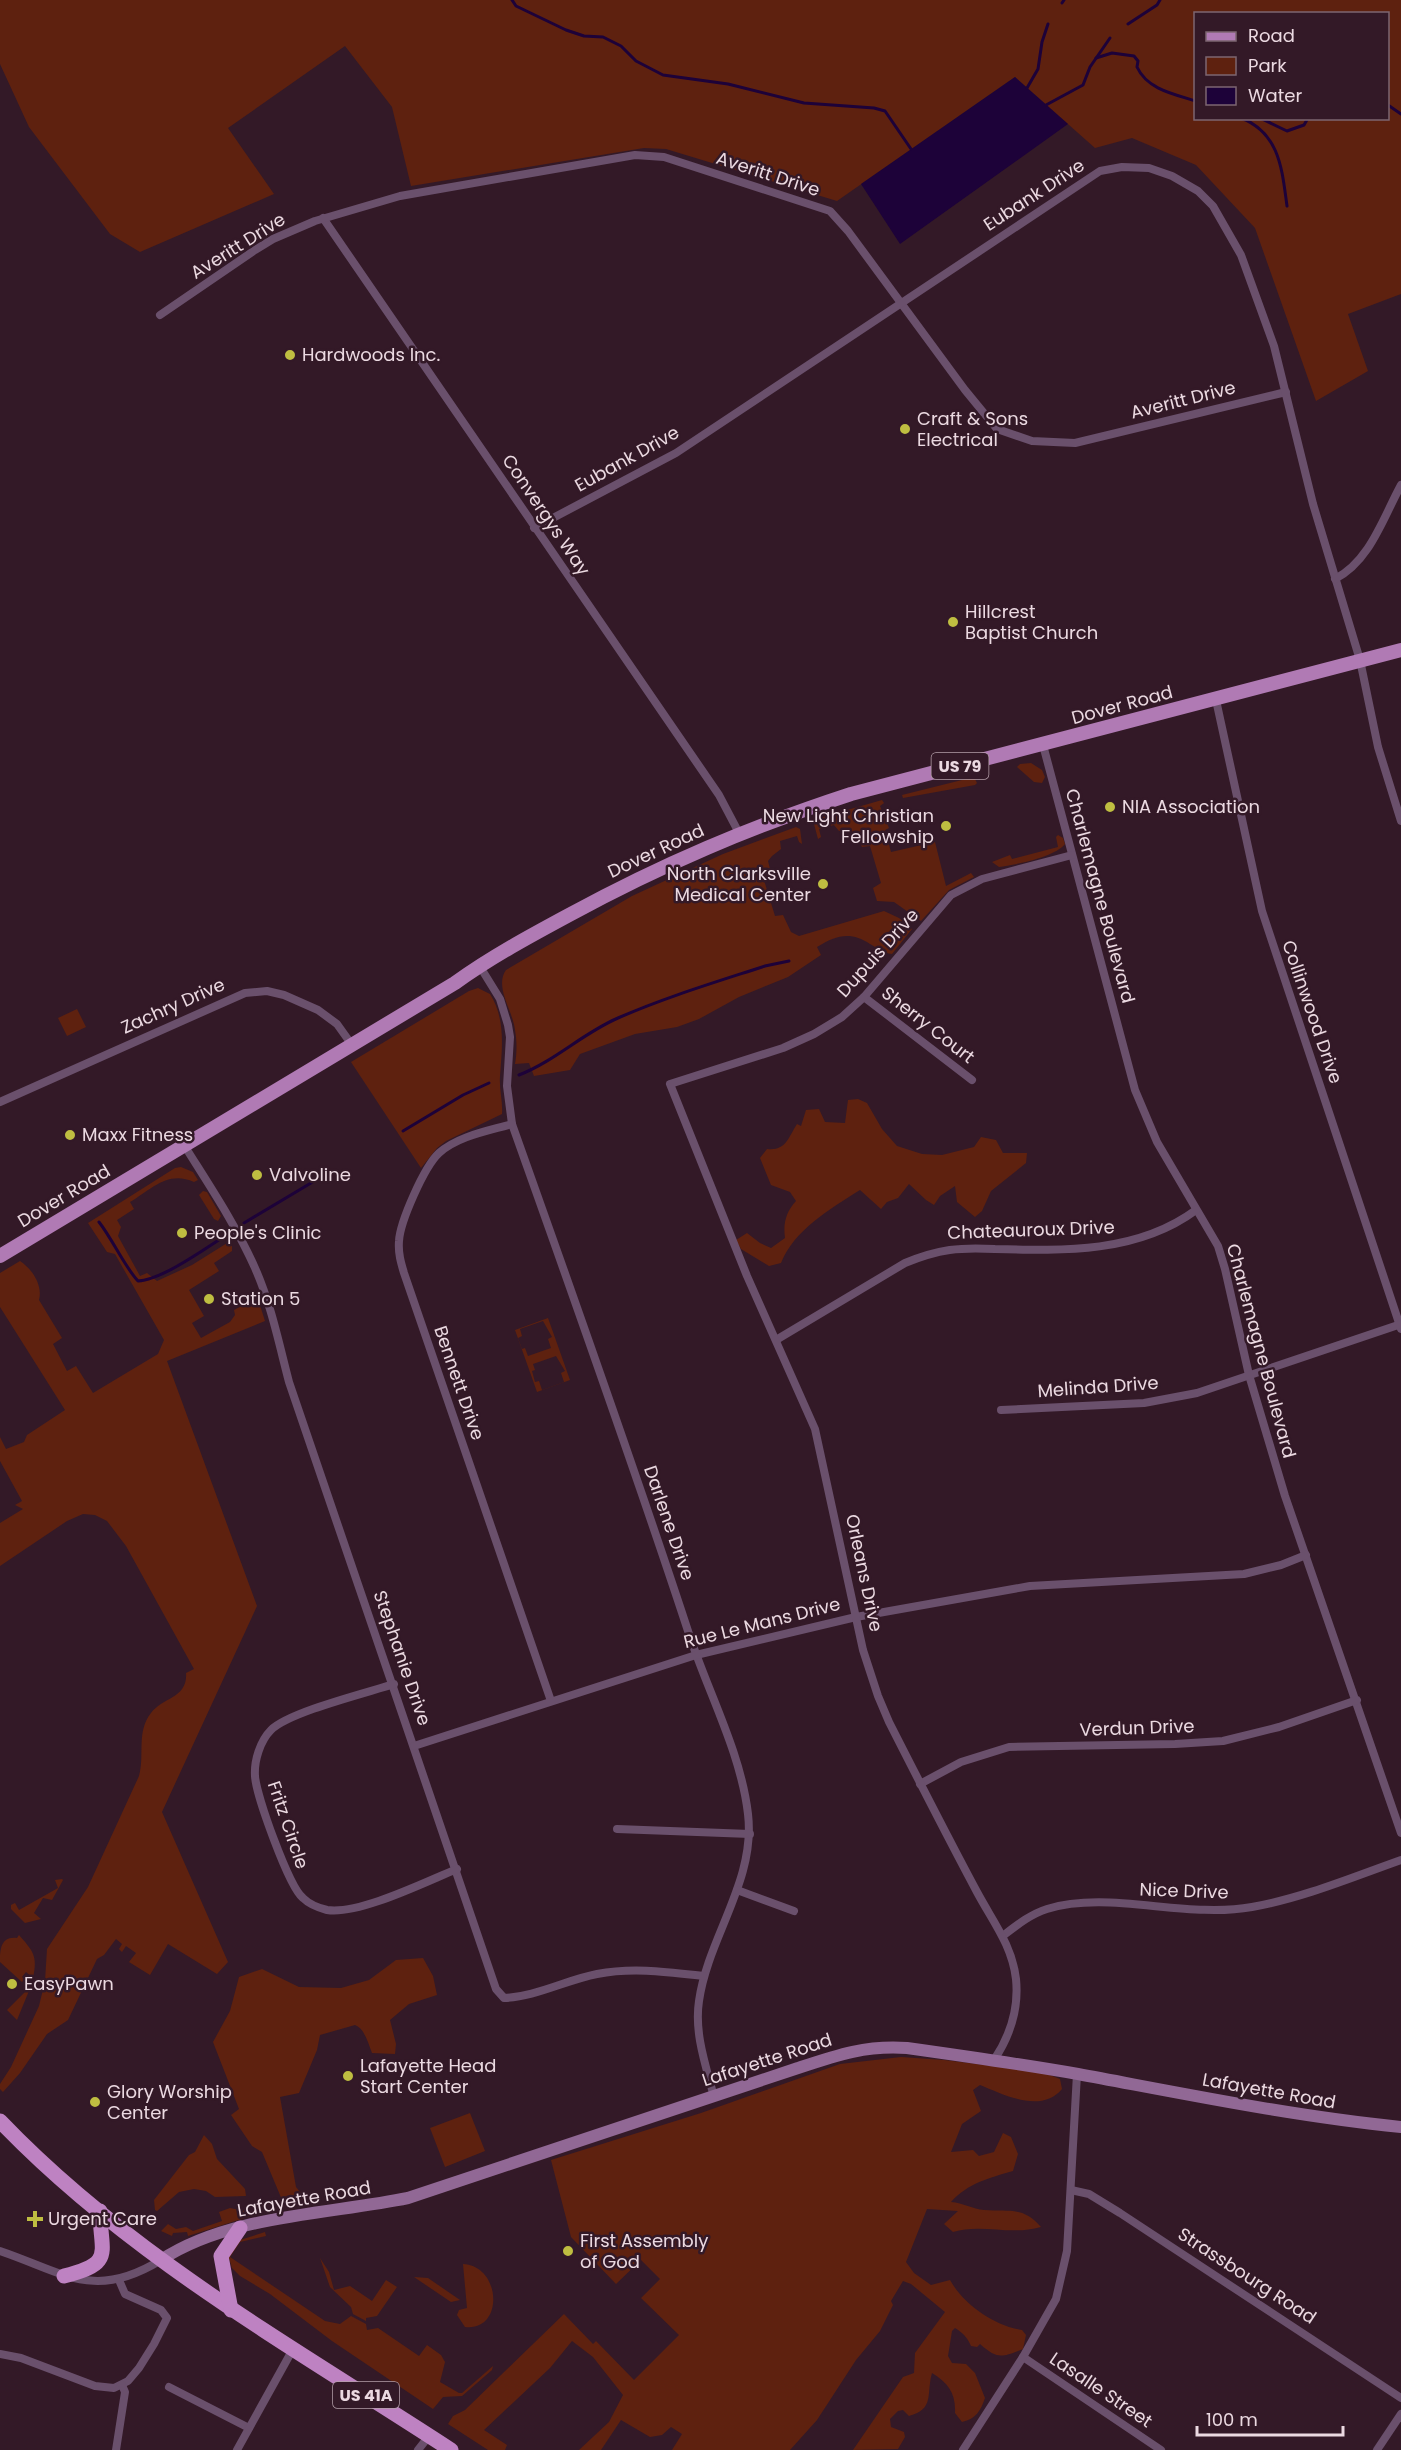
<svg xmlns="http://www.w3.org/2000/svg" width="1401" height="2450" viewBox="0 0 1401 2450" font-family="Poppins,sans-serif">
	<rect width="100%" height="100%" fill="#331927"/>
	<g fill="#5e210f" fill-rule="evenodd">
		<path d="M0,0H1401V294L1348,314L1368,371L1316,401L1255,228L1196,165L1132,138L1095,148L1015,77L837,201L666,149L644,148L411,186L392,107L345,46L228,128L274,194L140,252L110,234L29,127L0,64ZM1196,14H1388V118H1196Z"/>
		<polygon points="1031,763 1042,770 1045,777 1042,783 1034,782 1017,767 1020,764"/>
		<polygon points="974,777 977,783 975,785 903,798 902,795"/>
		<path d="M882,800L884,803L880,806L889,828L885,830L891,852L935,842L946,886L971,873L974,877L949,890L921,921L894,902L877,901L873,888L881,883L870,846L862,847C856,833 854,832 839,831L834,825L819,829L821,837L818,839L814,824L816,819Z"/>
		<path d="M796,827L800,829L802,844L799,842L797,836L780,841L781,849L772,856L768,861L771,873L763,877L775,916L783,915L791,932L799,936L884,911L899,918L912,929L892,954C883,953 877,948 870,944C851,931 836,935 817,947L821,955L788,977L739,997L699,1019L677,1027L635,1034L580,1054L570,1070L534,1076L529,1063L515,1064C517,1053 517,1041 515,1030C513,1011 494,987 506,970L632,896L723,854Z"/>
		<path d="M1058,835L1063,838L1065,844C1055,857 1015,865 999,867L992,862L1010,855L1012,859L1058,847L1056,837Z"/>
		<path d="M478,988L490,994C506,1019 502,1049 500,1076C499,1089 503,1102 502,1114L446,1141L437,1148L421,1168L351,1062L469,991Z"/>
		<polygon points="77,1009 86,1027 67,1036 58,1018"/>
		<path d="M858,1099L867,1103L882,1129L897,1146L922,1154L942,1155L974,1147L981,1137L996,1140L1003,1153H1027L1026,1163L991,1191L982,1211L975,1217L957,1202L955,1186L940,1196L934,1205L926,1200L909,1184L898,1198L887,1202L881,1209L860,1190C830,1209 794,1230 781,1263L769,1266L741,1249L736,1240L747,1233L760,1243L771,1248L785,1238C783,1223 786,1212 796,1201L790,1192L771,1185L760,1158L767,1149C786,1151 788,1138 797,1124L801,1126L806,1110L819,1109L825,1122L845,1123L848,1100Z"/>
		<path d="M181,1167L193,1172L198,1180L194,1182C168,1170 152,1189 130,1202L134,1209L117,1220L121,1227L118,1236L140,1276L147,1273L157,1281L192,1265L232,1240V1251L214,1263L219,1271L189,1290L204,1316L192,1323L201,1338L230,1322L235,1315L234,1310L247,1303L259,1302L265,1321L167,1361L257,1606L162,1812L228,1962L217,1974L168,1944L150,1975L129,1962L136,1953L126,1946L122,1952L119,1949L122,1944L116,1939L104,1955L97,1959L68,2020L47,2034L20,2073L3,2092L0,2089V2084L11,2067L39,2006L45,1981L47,1949L88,1887L139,1776C145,1755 136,1732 151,1713C163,1697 188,1698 186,1673L194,1669L126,1546L107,1521L95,1515L83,1514L67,1521L0,1566V1523L23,1509L15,1505L22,1501L0,1461V1437L6,1449L24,1442L27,1435L65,1410L0,1307V1273L20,1261C32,1269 43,1285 39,1300L62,1338L53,1344L67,1371L76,1366L93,1393L158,1354L164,1340L115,1254L107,1252L88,1223L175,1168Z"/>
		<polygon points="203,1191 207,1192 221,1216 218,1221 214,1219 199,1195"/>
		<path d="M548,1318L570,1380L537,1392L515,1330ZM543,1321L552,1337L548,1339L551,1348L528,1356L525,1348L522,1349L518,1338L522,1336L520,1329ZM556,1356L565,1371L561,1373L564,1382L542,1390L539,1381L535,1382L532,1371L535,1370L533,1364Z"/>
		<polygon points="62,1879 63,1880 52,1900 43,1898 34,1913 41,1919 25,1923 11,1909 11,1905 15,1903 19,1910 58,1888 55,1880"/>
		<path d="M19,1935C33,1951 38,1956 33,1978L26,1972L22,1977L25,1979L22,1982L0,1962C0,1949 1,1936 17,1938Z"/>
		<path d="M423,1958L433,1976L437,1995L409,2004L390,2020L396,2044L395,2054L372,2053C368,2043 365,2029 355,2025L320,2035L317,2050L299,2093L280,2097L296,2187L305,2198L315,2203L285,2207L262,2152L252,2146L231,2115L239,2109L213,2042L230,2011L239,1977L262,1969L299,1987L341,1988L369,1980L396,1960Z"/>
		<polygon points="31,1986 17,2020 7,2010"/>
		<path d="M901,2057L944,2060L1042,2072L1060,2079L1062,2089C1041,2114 1005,2095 980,2085L973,2090L981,2111L962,2124L951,2152L973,2150L979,2156L994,2152L1003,2133L1011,2137L1018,2154L1013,2171C989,2178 968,2183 951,2202C963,2203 973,2209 984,2210C1009,2212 1023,2206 1041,2227C1011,2236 981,2223 953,2232L944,2224L958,2211L927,2209L906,2262L914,2273L931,2285L950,2280C964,2305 995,2326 1022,2330L1026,2335L1023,2349C1002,2357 998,2360 980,2344L977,2347L971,2346C967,2337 963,2333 955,2328L952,2331L948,2356L952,2363L966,2364L975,2373L985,2398C981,2410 976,2419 962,2422L955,2413C956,2393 948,2383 932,2373C926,2394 935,2409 909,2416L903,2410L898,2411L890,2419L891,2427L904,2432L905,2437L898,2449L853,2450L903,2377L914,2373L915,2353L945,2312L911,2284L903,2281L891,2301L893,2305L880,2331L856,2360L817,2420L790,2450H672L682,2434L671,2427L662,2435L650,2437L621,2420L601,2450H579L609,2422L623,2395L593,2357L572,2341L550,2368L484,2430L507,2445L505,2450H488L448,2424L453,2416L465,2410L564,2314L593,2344L596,2341L634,2380L679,2335L641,2298L660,2279L641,2260L616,2284L571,2237L551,2160L701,2113L840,2064Z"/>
		<polygon points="470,2113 485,2151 445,2167 430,2128"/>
		<polygon points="204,2135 212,2144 217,2159 245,2189 246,2196 215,2197 206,2191 194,2189 179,2192 157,2211 155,2210 154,2200 189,2155 195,2152"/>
		<polygon points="230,2208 250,2212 251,2216 188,2236 187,2232 173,2233 172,2236 161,2231 168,2224 176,2229 186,2227 193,2231 222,2221 219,2212"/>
		<polygon points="265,2232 266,2236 240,2242 230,2257 325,2321 340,2324 351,2316 366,2324 367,2330 378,2328 419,2356 427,2345 441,2355 445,2362 440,2382 459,2393 462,2393 493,2366 492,2370 462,2396 443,2397 433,2409 332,2341 270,2294 240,2276 232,2268 229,2258 226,2258 240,2240"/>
		<polygon points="320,2258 329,2272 334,2290 350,2286 372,2301 386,2280 397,2287 377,2316 366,2318 366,2321 353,2314 351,2307 330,2287"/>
		<path d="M463,2264C502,2266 504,2332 465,2327L457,2315L459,2310L467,2308Z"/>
		<polygon points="414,2277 428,2278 460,2300 451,2302"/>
	</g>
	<polygon fill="#1d0239" points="1015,77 1068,124 900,244 861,184"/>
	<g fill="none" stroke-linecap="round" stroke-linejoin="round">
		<g stroke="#1d0239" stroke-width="3">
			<polyline points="512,0 516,6 566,30 584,36 603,37 621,46 636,61 663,75 728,84 804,103 874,108 885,111 911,149"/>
			<polyline points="1062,3 1064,0"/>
			<polyline points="1128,24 1157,5 1160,0"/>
			<path d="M1096,58L1112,53L1134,56L1138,61L1137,67C1147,89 1173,94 1196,101"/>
			<polyline points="1027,88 1038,69 1042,42 1048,24"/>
			<polyline points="1046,105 1083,85 1090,67 1110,38"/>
			<polyline points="1388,105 1401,114"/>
			<path d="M1241,118C1280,133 1282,170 1287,206"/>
			<polyline points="1260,118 1287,131 1304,125 1308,118"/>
			<path d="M519,1075C555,1061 583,1033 618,1018C666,997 716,982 765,966L789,961"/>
			<polyline points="403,1131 463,1095 489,1083"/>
			<path d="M99,1222C113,1240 124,1266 138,1281C162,1280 206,1248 228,1234"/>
			<polyline points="244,1223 316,1180"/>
		</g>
		<g stroke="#6a506c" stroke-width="8">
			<polyline points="323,218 719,795 739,833"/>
			<polyline points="160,315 255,250 273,239 315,221 400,196 635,155 664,157 830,211 848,231 965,390 997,429 1032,441 1075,443 1286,392"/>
			<polyline points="534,528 676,453 1100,171 1122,167 1149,168 1172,176 1198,191 1213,206 1241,255 1274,346 1313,504 1360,660 1378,747 1401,821"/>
			<path d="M1335,579C1370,561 1383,518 1401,485"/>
			<polyline points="1216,700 1262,911 1401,1329"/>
			<polyline points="1043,745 1135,1090 1157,1142 1218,1246 1225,1269 1249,1375 1285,1496 1401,1833"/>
			<path d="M479,965L500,999L508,1025L510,1037L507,1086L512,1124C572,1293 633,1463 689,1634C708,1692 741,1753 748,1814C756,1881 708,1937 699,2001C694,2033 706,2066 714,2097"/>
			<polyline points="864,997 972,1080"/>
			<polyline points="0,1102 245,993 267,991 284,995 318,1010 337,1024 352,1045"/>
			<path d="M512,1124C488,1131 458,1136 439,1153C424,1167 400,1222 399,1241C398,1253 401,1263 404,1273L551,1701"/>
			<path d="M184,1145C209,1185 236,1225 255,1268C271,1304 279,1344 289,1382L496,1989L504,1998C535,1997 566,1980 597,1974C633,1967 668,1972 703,1976"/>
			<path d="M776,1340L905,1263C939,1249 960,1247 995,1249C1064,1251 1138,1253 1196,1210"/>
			<polyline points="1001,1410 1144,1403 1197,1393 1401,1324"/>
			<path d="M394,1684C366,1693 289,1712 271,1730C260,1741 254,1761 255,1776C256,1795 289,1887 303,1898C309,1904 319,1908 327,1910C359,1915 425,1882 457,1869"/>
			<polyline points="414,1746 696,1655 856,1617 1030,1586 1244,1574 1281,1565 1306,1555"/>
			<polyline points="920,1784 961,1762 1009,1747 1175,1744 1223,1741 1279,1727 1357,1700"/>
			<polyline points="617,1829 750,1834"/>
			<polyline points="737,1890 794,1911"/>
			<path d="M1004,1935C1017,1925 1031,1914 1047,1909C1109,1890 1185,1919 1252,1907C1303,1898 1353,1877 1401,1860"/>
			<path d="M994,2060C1010,2036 1019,2009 1016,1979C1012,1945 993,1922 977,1892C947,1836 918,1779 889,1722L878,1696L863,1650L815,1429L747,1276L670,1084L783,1048L814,1034L842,1017L864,997L951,895L982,879L1072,855"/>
			<polyline points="1071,2190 1089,2194 1120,2213 1401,2398"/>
			<path d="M0,2251C65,2273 94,2301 161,2260"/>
			<polyline points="0,2354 21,2358 95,2386 114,2388 128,2381 139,2368 154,2344 167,2318 161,2310 125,2294 119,2280"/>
			<polyline points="1023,2357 1161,2450"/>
			<polyline points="169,2387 249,2428"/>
			<polyline points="116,2450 125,2392 122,2385"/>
			<polyline points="237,2450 293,2349"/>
			<polyline points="418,2450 429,2436"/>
			<polyline points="963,2450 1023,2357 1056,2299 1067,2251 1077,2074"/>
			<polyline points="1377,2450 1401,2414"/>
		</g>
		<path stroke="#916895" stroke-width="12" d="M161,2260C229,2215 330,2214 408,2198L798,2068C837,2055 866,2045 907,2048C964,2056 1021,2064 1078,2074C1186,2094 1292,2116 1401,2127"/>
		<path stroke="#b07ab4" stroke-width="14" d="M0,1256L455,983C491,957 530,936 569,915C663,864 750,827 851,794L1401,650"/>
		<g stroke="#be82c2" stroke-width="15">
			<path d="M0,2121C129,2256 295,2348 451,2450"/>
			<path d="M64,2276C116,2263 100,2253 100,2211"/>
			<polyline points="231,2310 221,2256 240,2228"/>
		</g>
	</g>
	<g fill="#bfbe41" stroke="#331927" stroke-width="2">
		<circle cx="290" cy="355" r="6"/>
		<circle cx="905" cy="429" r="6"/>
		<circle cx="953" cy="622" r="6"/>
		<circle cx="1110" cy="807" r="6"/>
		<circle cx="946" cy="826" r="6"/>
		<circle cx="823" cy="884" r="6"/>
		<circle cx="70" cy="1135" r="6"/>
		<circle cx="257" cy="1175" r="6"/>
		<circle cx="182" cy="1233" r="6"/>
		<circle cx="209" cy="1299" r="6"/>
		<circle cx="12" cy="1984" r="6"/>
		<circle cx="348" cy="2076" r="6"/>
		<circle cx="95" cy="2102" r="6"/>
		<path d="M32 2210h6v6h6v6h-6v6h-6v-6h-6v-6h6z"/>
		<circle cx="568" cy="2251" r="6"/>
	</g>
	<g text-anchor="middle" stroke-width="5" stroke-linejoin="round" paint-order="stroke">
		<g fill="#331927" stroke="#b49fa9" stroke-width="1.5">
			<rect x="931.5" y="753" width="57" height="26" rx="4.5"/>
			<rect x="333" y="2382" width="66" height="26" rx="4.5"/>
		</g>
		<g font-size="16" font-weight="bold" fill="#ebd9e1">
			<text x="960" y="772">US 79</text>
			<text x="366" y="2401">US 41A</text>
		</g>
		<g font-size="18" fill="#ebd9e1" stroke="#331927">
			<text transform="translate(768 174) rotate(18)" y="6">Averitt Drive</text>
			<text transform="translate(1034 195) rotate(-33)" y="6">Eubank Drive</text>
			<text transform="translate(238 246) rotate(-32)" y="6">Averitt Drive</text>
			<text transform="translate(1183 400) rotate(-14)" y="6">Averitt Drive</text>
			<text transform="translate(627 459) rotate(-29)" y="6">Eubank Drive</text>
			<text transform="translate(546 515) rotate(56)" y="6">Convergys Way</text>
			<text transform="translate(1122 705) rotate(-15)" y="6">Dover Road</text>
			<text transform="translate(656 851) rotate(-25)" y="6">Dover Road</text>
			<text transform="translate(1100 896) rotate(75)" y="6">Charlemagne Boulevard</text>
			<text transform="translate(878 953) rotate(-48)" y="6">Dupuis Drive</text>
			<text transform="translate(173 1006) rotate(-24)" y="6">Zachry Drive</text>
			<text transform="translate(1312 1012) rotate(71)" y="6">Collinwood Drive</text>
			<text transform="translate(928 1025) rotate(38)" y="6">Sherry Court</text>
			<text transform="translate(64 1196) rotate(-31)" y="6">Dover Road</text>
			<text transform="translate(1031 1230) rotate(-2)" y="6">Chateauroux Drive</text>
			<text transform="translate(1261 1351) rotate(75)" y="6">Charlemagne Boulevard</text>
			<text transform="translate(459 1383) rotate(71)" y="6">Bennett Drive</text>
			<text transform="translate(1098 1387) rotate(-4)" y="6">Melinda Drive</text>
			<text transform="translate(669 1523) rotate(71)" y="6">Darlene Drive</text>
			<text transform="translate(864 1573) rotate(78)" y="6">Orleans Drive</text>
			<text transform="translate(762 1623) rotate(-14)" y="6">Rue Le Mans Drive</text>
			<text transform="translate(402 1658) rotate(71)" y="6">Stephanie Drive</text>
			<text transform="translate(1137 1728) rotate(-2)" y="6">Verdun Drive</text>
			<text transform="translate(288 1825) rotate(71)" y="6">Fritz Circle</text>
			<text transform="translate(1184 1891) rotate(2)" y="6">Nice Drive</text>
			<text transform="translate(767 2060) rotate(-18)" y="6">Lafayette Road</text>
			<text transform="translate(1269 2091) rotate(10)" y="6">Lafayette Road</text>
			<text transform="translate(304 2199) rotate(-10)" y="6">Lafayette Road</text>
			<text transform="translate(1247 2276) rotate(33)" y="6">Strassbourg Road</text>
			<text transform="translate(1101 2390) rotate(34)" y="6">Lasalle Street</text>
		</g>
		<g font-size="18" fill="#ebd9e1" stroke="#331927" text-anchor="start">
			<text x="302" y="361">Hardwoods Inc.</text>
			<text x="917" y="425">Craft &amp; Sons<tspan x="917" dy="21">Electrical</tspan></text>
			<text x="965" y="618">Hillcrest<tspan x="965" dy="21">Baptist Church</tspan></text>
			<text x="1122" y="813">NIA Association</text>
			<text x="934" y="822" text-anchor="end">New Light Christian<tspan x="934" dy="21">Fellowship</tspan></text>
			<text x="811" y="880" text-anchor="end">North Clarksville<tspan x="811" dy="21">Medical Center</tspan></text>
			<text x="82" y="1141">Maxx Fitness</text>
			<text x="269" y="1181">Valvoline</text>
			<text x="194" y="1239">People's Clinic</text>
			<text x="221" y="1305">Station 5</text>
			<text x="24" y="1990">EasyPawn</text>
			<text x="360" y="2072">Lafayette Head<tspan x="360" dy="21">Start Center</tspan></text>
			<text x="107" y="2098">Glory Worship<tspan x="107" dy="21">Center</tspan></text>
			<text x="48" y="2225">Urgent Care</text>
			<text x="580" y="2247">First Assembly<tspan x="580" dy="21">of God</tspan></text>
		</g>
	</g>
	<rect x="1194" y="12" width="195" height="108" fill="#331927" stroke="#7d6671" stroke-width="1.5"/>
	<rect x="1206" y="32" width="30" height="9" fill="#b07ab4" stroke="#7d6671" stroke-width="1.5"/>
	<text x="1248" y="42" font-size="18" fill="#ebd9e1">Road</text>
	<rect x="1206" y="57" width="30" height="18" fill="#5e210f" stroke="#7d6671" stroke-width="1.5"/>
	<text x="1248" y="72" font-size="18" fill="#ebd9e1">Park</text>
	<rect x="1206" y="87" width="30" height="18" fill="#1d0239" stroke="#7d6671" stroke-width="1.5"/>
	<text x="1248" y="102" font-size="18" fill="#ebd9e1">Water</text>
	<path d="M1197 2426v9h146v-9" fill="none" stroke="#ebd9e1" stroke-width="3"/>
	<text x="1206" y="2426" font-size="18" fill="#ebd9e1" stroke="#331927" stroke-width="4.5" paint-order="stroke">100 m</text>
</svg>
